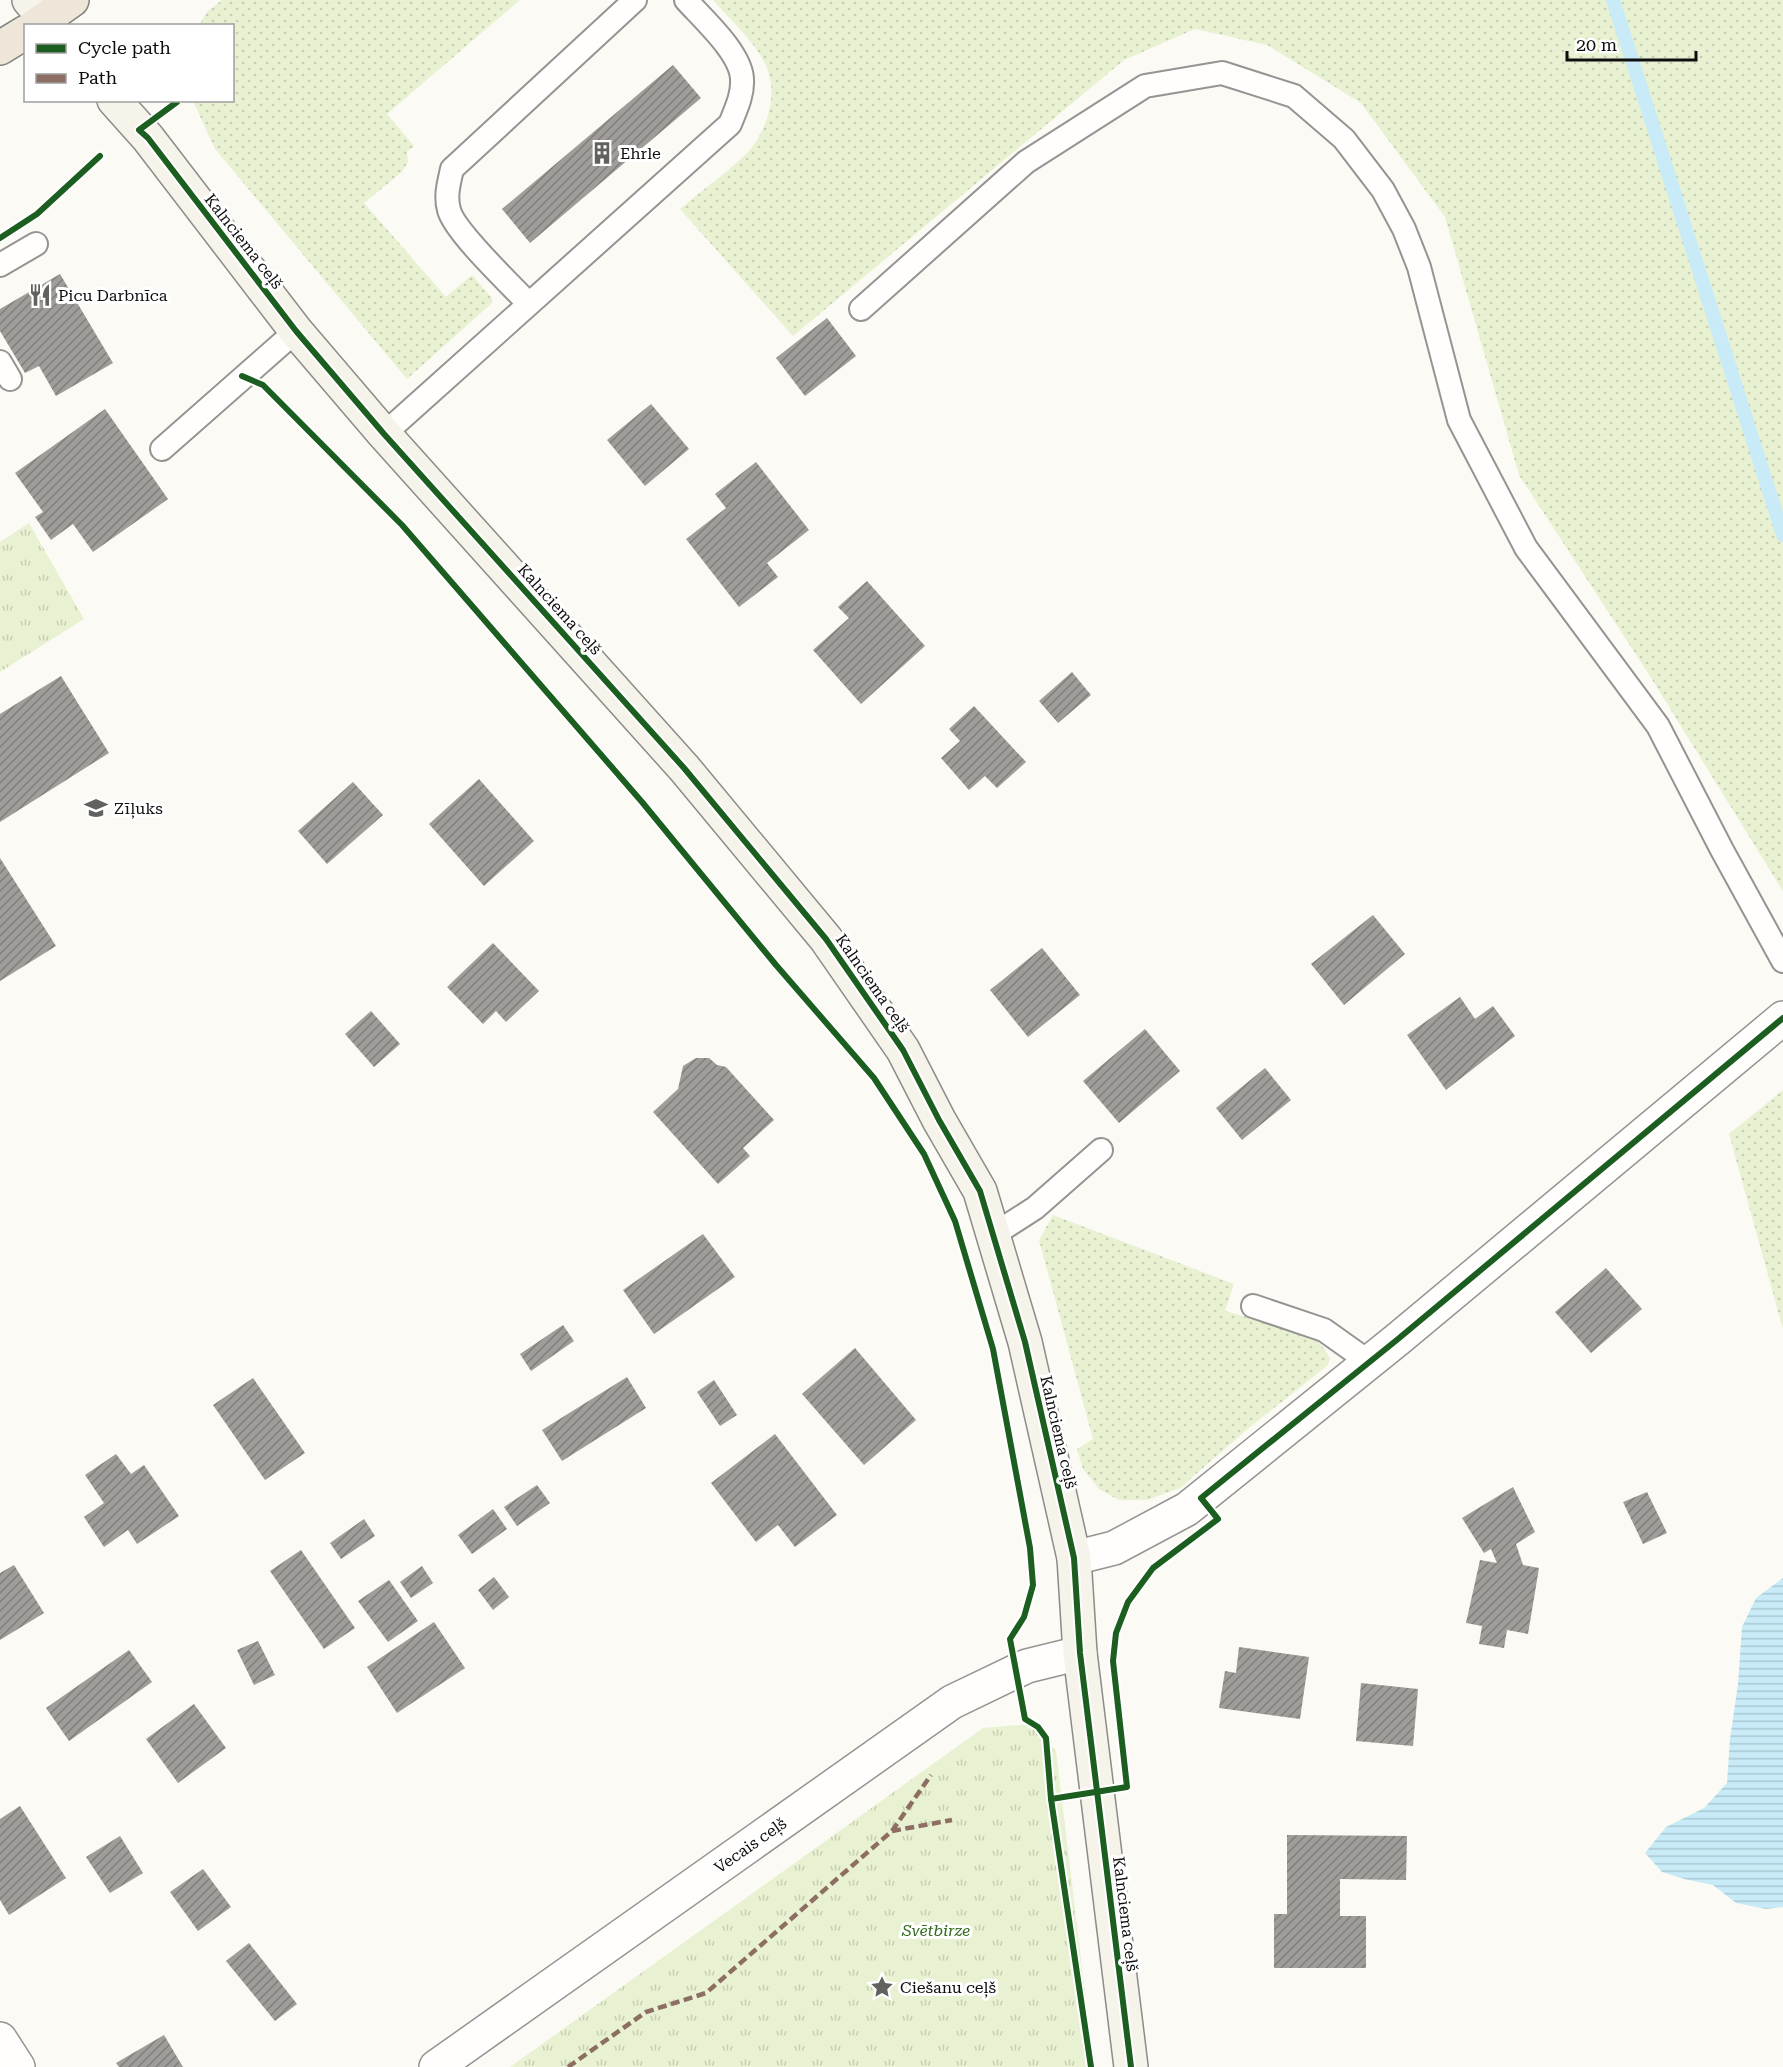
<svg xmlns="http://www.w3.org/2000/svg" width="1783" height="2067" viewBox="0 0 1783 2067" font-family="'Roboto Serif',serif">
	<defs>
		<pattern id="grass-dots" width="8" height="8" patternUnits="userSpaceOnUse" patternTransform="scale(1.5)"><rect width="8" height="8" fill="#e8f2d2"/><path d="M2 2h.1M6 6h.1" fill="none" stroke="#c6ceb3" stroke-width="1.8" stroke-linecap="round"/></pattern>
		<pattern id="park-tufts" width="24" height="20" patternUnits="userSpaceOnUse" patternTransform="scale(1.5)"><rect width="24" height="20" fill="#e8f2d2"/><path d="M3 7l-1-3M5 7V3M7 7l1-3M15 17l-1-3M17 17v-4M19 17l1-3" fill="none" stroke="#c6ceb3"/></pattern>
		<pattern id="water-rules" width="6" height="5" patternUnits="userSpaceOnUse" patternTransform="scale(1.5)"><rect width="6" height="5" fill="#c8ebf7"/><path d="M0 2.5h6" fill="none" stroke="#abc8d3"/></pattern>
		<pattern id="building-hatch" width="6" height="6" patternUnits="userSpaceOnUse" patternTransform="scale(1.5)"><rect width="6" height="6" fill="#9f9c99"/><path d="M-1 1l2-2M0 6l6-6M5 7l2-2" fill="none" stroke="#807e7b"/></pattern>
	</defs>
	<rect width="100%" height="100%" fill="#fcfaf4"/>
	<g fill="url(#grass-dots)">
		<polygon points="222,0 520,0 387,114 414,146 407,152 408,162 402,172 364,203 446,297 472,275 492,298 492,303 407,379 215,149 193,101 232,100 232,26 199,25 208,11"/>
		<path d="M713,0H1783V891L1648,673L1519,475L1445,217L1361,103L1267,45L1195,29L1124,60L793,336L680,209C702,190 727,173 747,153C767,132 778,95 767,68C756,42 731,21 713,0Z"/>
		<polygon points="1783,1090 1783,1329 1729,1134"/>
		<path d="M1053,1215L1234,1284L1225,1311L1306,1334C1317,1340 1325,1347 1330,1359L1327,1366L1250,1427L1180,1488L1147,1500H1119L1099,1489L1083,1469L1077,1449L1093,1439L1039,1240Z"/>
	</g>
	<g fill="url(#park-tufts)">
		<polygon points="29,523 84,619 0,672 0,542"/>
		<polygon points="1029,1724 1056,1751 1094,2067 510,2067 983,1728"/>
	</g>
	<polygon fill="url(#water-rules)" points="1783,1578 1783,1907 1766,1909 1736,1903 1713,1885 1684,1879 1662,1872 1645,1853 1666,1827 1704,1808 1727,1783 1730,1739 1738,1684 1742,1627 1756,1598"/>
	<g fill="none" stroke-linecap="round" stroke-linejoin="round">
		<polyline stroke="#c8ebf7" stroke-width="14" points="1613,0 1783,535"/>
	</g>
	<g fill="url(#building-hatch)">
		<polygon points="673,65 701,98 530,243 502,209"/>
		<polygon points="60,274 113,363 56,396 39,366 25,373 0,331 0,309"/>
		<polygon points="827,318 856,356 805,396 776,358"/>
		<polygon points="651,404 689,449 645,486 607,440"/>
		<polygon points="105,409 168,499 93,552 73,524 51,540 35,517 43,512 15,473"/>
		<polygon points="756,462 809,530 767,563 778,577 739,607 686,539 726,508 715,494"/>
		<polygon points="867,581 925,646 861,704 813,650 849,618 838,607"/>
		<polygon points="1072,672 1091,695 1058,723 1039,701"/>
		<polygon points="61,676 109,753 0,822 0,714"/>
		<polygon points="974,706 1026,762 997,788 985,776 969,790 941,758 960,741 949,729"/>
		<polygon points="479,779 534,841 484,886 429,824"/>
		<polygon points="353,782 383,815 327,864 298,831"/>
		<polygon points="0,858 56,946 0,981"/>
		<polygon points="1373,915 1405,954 1344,1005 1311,964"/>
		<polygon points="493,943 539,991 506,1022 496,1011 483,1024 447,987"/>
		<polygon points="1042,948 1080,995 1028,1037 990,990"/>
		<polygon points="1460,997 1475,1019 1493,1006 1515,1036 1446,1090 1407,1035"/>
		<polygon points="371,1011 400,1044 374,1067 345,1034"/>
		<polygon points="1145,1029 1180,1071 1119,1123 1083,1081"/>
		<polygon points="696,1058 709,1058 717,1065 726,1067 774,1120 743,1148 750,1156 718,1184 653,1112 678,1089 683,1066"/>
		<polygon points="1265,1068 1291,1100 1242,1140 1216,1108"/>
		<polygon points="703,1234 735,1277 654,1334 623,1290"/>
		<polygon points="1606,1268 1642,1309 1591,1353 1555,1312"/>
		<polygon points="563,1325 574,1341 531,1371 520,1354"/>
		<polygon points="855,1348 916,1420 864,1465 802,1394"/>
		<polygon points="627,1377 646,1408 562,1461 542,1430"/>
		<polygon points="253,1378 305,1453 265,1480 213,1405"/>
		<polygon points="714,1380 737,1415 720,1426 697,1392"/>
		<polygon points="775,1434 837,1515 795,1547 778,1525 756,1542 711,1483"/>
		<polygon points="116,1454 131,1474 144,1465 179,1516 137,1544 128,1530 104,1547 84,1517 104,1503 85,1475"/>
		<polygon points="537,1485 550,1503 517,1526 504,1507"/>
		<polygon points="1513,1487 1535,1532 1516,1544 1523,1565 1539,1568 1528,1634 1507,1630 1504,1648 1479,1644 1482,1626 1466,1623 1480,1560 1497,1563 1491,1549 1484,1553 1462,1518"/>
		<polygon points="1647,1492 1667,1533 1643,1544 1623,1502"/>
		<polygon points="493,1509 507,1529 472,1554 458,1535"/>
		<polygon points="364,1519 375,1536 341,1559 330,1543"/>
		<polygon points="301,1550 355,1628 324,1649 270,1571"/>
		<polygon points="14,1565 44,1613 0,1640 0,1573"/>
		<polygon points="422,1566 433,1583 411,1598 400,1582"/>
		<polygon points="494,1577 509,1597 493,1610 478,1590"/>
		<polygon points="389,1580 418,1621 388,1642 358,1601"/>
		<polygon points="434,1622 465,1668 397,1713 367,1667"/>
		<polygon points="258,1641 275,1675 254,1685 237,1650"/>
		<polygon points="1239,1647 1309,1657 1300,1719 1219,1708 1225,1671 1236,1673"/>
		<polygon points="129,1650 152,1682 69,1741 46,1708"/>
		<polygon points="1361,1683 1418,1689 1413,1746 1356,1741"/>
		<polygon points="194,1704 226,1748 178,1783 146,1739"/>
		<polygon points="20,1806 66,1878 9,1915 0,1900 0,1819"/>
		<polygon points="1287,1835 1407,1836 1406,1880 1340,1879 1340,1916 1366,1916 1366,1968 1274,1968 1274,1914 1287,1914"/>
		<polygon points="120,1836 143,1873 110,1893 86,1857"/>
		<polygon points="203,1869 231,1907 198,1931 170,1892"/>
		<polygon points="249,1943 297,2004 275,2021 226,1961"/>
		<polygon points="164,2035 183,2067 119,2067 116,2063"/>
	</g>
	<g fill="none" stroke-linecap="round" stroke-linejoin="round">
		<g stroke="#959492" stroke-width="26">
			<g id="lane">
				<polyline points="0,265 36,244"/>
				<path d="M528,303C511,285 454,231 449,210C445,196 449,183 452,169L635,0"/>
				<polyline points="861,309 1026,162 1145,86 1222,73 1294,96 1344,139 1383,190 1404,229 1419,267 1459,420 1526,548 1658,726 1722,850 1783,961"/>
				<polyline points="0,362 10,379"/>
				<path d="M384,434L730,124C736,109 743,95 742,79C741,53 703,19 686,0"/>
				<polyline points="162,449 296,331"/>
				<polyline points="993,1235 1035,1208 1101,1150"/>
				<polyline points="1253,1306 1324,1330 1369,1362"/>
			</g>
		</g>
		<g stroke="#959492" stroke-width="36">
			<g id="street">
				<polyline points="1074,1558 1114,1548 1187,1509 1398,1339 1783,1018"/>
				<polyline points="0,2039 18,2067"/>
				<polyline points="436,2067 952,1702 1027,1666 1080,1653"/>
			</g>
		</g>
		<g stroke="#8c8b88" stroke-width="36">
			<g id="secondary">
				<polyline points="29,0 51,26"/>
				<polyline points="114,100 148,138 296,331 384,434 684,768 826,939 903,1050 939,1120 980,1191 1025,1342 1074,1558 1080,1653 1131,2067"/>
			</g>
		</g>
		<g stroke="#82827f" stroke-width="36">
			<g id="primary">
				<polyline points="35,26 72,0"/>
				<polyline points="0,48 26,32"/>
			</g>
		</g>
		<use href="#lane" stroke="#fffefd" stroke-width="22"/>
		<use href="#street" stroke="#fffefd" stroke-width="33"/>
		<use href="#secondary" stroke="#f5f3ea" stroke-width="33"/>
		<use href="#primary" stroke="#ede6d9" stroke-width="33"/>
		<g stroke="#8d6e63" stroke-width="4.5" stroke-dasharray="9 4.5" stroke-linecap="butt">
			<polyline points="892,1831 952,1820"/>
			<polyline points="568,2067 646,2012 706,1993 892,1831 931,1775"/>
		</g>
		<g stroke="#fff" stroke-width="10">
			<g id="cycleway">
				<polyline points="176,100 177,102 139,130 148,138 296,331 384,434 684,768 826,939 903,1050 939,1120 980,1191 1025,1342 1074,1558 1080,1653 1131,2067"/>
				<polyline points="0,238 37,214 100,156"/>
				<polyline points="242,376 263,385 402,525 642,802 776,965 874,1078 924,1154 955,1221 993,1349 1030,1548 1033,1585 1024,1617 1010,1639 1025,1719 1038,1727 1046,1738 1051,1799 1091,2067"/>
				<polyline points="1051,1799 1127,1787 1113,1661 1116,1633 1128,1602 1153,1568 1218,1519 1201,1498 1398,1339 1783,1018"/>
			</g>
		</g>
		<use href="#cycleway" stroke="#1b5e20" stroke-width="6"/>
	</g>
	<defs>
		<g id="building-bare" transform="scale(1.8)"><path d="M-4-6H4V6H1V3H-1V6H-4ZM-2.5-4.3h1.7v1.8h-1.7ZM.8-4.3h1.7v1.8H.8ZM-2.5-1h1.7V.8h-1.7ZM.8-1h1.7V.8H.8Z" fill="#61615e" stroke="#fff" stroke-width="2.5" paint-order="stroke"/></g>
		<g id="restaurant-bare" transform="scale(1.8)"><path d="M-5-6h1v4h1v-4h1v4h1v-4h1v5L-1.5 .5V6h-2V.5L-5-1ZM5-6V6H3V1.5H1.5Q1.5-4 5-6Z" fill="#61615e" stroke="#fff" stroke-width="2.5" paint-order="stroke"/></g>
		<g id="school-bare" transform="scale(1.8)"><path d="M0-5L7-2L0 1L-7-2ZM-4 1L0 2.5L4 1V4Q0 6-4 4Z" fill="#61615e" stroke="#fff" stroke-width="2.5" paint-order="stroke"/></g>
		<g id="sight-bare" transform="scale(1.8)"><path d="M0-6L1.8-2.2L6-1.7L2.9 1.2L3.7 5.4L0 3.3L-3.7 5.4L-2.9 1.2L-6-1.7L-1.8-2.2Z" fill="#61615e" stroke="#fff" stroke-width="2.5" paint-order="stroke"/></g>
	</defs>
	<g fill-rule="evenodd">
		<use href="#building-bare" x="602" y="153"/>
		<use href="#restaurant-bare" x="40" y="295"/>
		<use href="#school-bare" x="96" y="808"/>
		<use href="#sight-bare" x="882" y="1987"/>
	</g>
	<g text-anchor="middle" stroke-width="6" stroke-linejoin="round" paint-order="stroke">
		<g font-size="16" fill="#0e0e0e" stroke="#fff" text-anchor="start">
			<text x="620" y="159">Ehrle</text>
			<text x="58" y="301">Picu Darbnīca</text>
			<text x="114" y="814">Zīļuks</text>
			<text x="900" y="1993">Ciešanu ceļš</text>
		</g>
		<g font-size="16" fill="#0e0e0e" stroke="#fff">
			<text transform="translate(244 241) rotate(52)" y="6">Kalnciema ceļš</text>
			<text transform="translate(560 609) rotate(48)" y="6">Kalnciema ceļš</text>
			<text transform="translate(873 983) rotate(55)" y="6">Kalnciema ceļš</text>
			<text transform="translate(1059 1432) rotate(77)" y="6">Kalnciema ceļš</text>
			<text transform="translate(750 1845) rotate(-35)" y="6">Vecais ceļš</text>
			<text transform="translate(1126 1914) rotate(83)" y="6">Kalnciema ceļš</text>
		</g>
		<g font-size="16" font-style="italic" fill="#32691c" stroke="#fff">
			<text x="936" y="1936">Svētbirze</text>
		</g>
	</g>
	<rect x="24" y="24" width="210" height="78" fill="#ffffff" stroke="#9f9f9f" stroke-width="1.5"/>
	<rect x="36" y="44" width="30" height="9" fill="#1b5e20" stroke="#9f9f9f" stroke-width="1.5"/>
	<text x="78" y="54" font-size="18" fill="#0e0e0e">Cycle path</text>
	<rect x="36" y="74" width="30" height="9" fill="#8d6e63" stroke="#9f9f9f" stroke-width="1.5"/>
	<text x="78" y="84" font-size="18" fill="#0e0e0e">Path</text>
	<path d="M1567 51v9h129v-9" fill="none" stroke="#0e0e0e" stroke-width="3"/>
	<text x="1576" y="51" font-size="18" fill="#0e0e0e" stroke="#ffffff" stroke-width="4.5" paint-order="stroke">20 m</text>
</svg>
